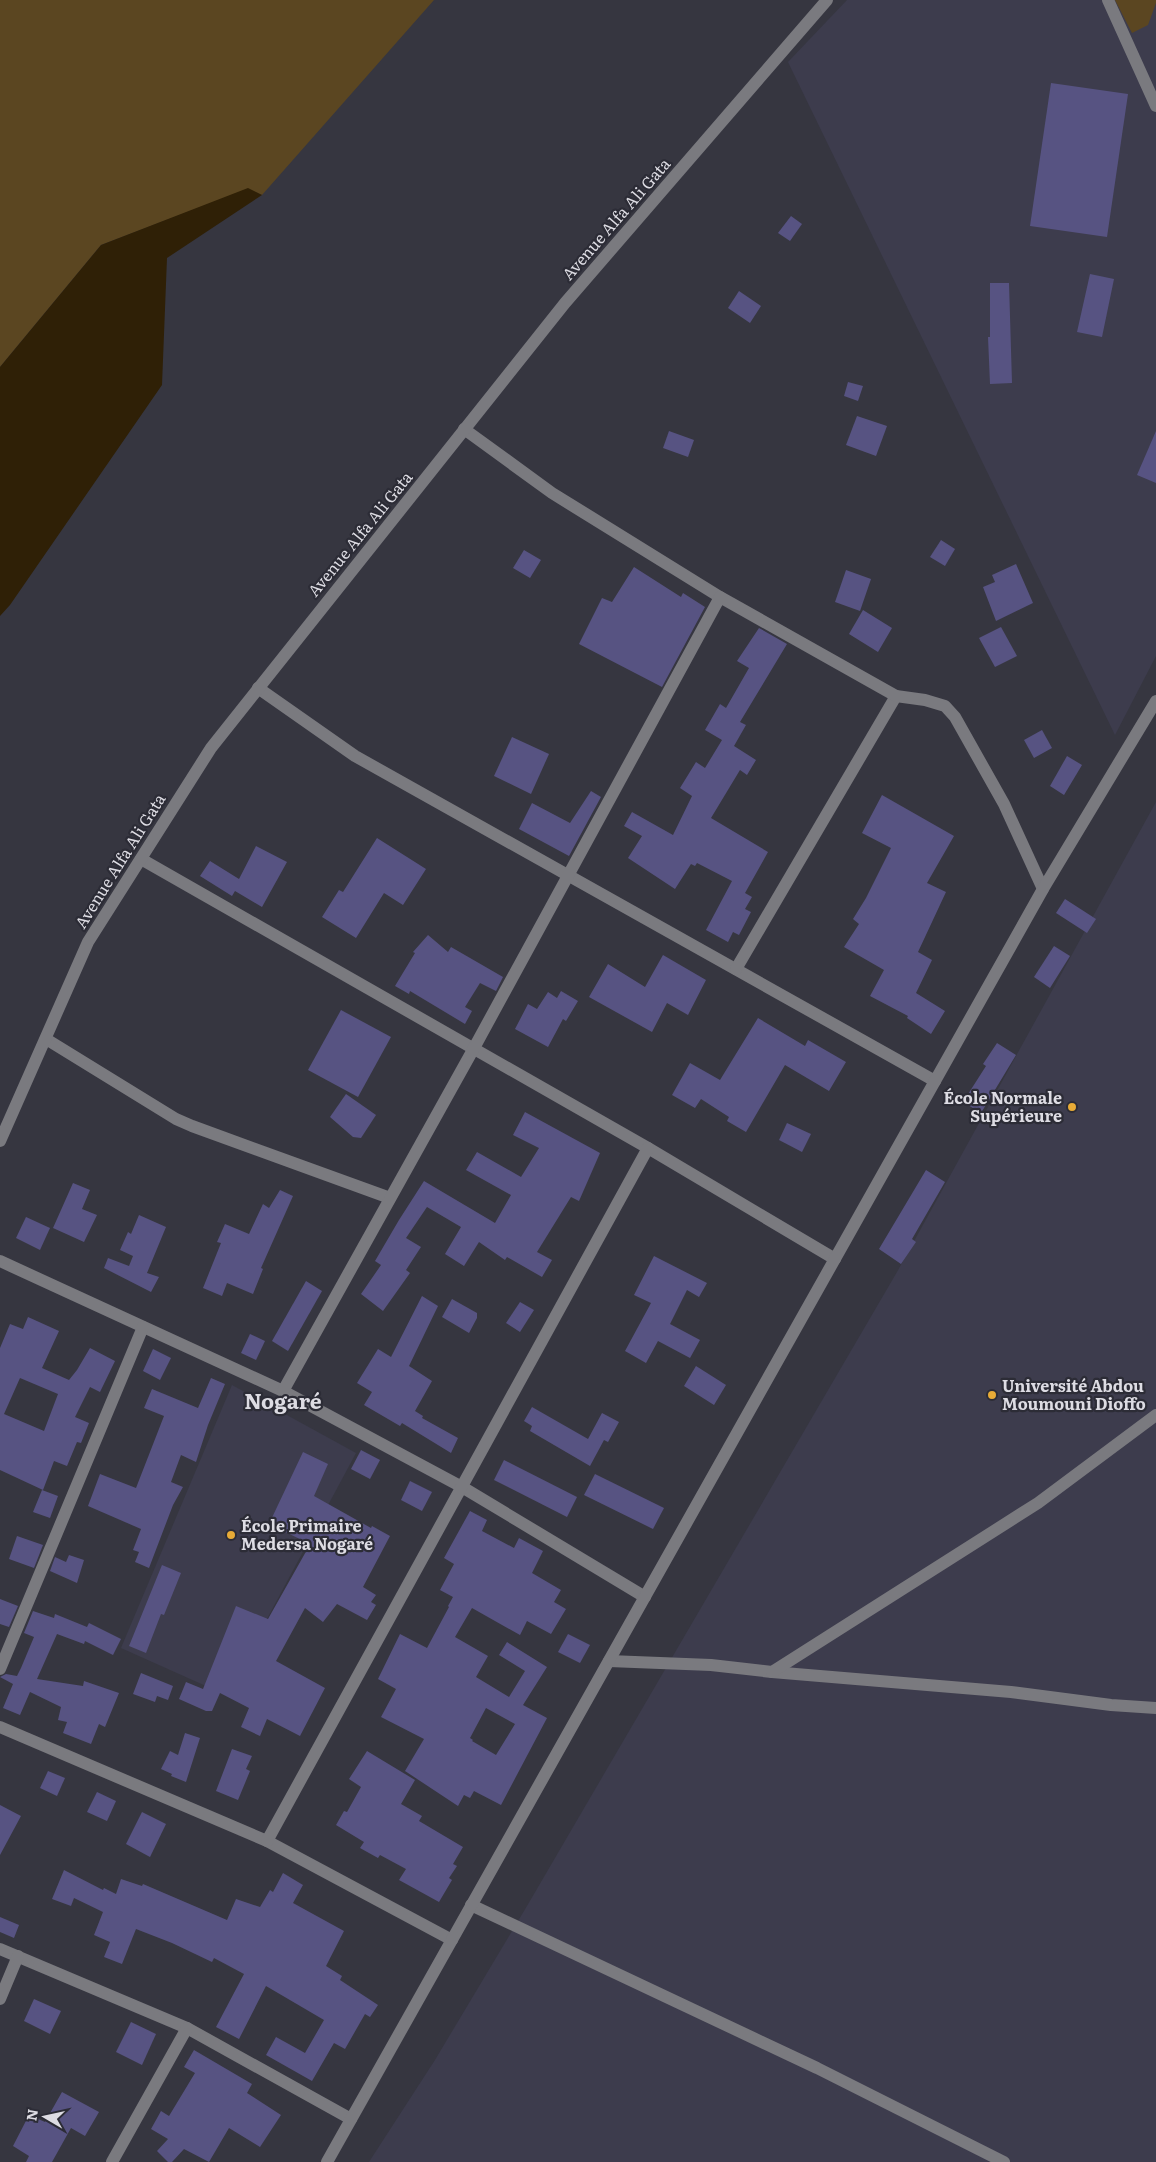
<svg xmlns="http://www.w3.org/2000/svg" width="1156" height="2162" viewBox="0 0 1156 2162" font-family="Literata,serif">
	<rect width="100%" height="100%" fill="#363640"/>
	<g fill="#3d3c4d">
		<polygon points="847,0 1156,0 1156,656 1115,735 788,62"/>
		<polygon points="1156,802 1156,2162 369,2162 435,2060 527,1906 897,1272"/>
		<polygon points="232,1385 356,1453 226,1695 121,1648"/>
	</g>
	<g fill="#5b4621">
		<polygon points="0,0 434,0 262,195 248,189 101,245 0,367"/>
		<polygon points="1115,0 1156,0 1156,3 1148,25 1132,33"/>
	</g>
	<polygon fill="#2f2006" points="248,188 262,195 167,258 162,385 10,605 0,616 0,367 101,245"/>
	<g fill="#575382" fill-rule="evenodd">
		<polygon points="1051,83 1128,94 1107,237 1030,226"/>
		<polygon points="791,216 802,224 790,241 778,233"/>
		<polygon points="1090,274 1114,279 1102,337 1077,332"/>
		<polygon points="990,283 1009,283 1012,383 990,384 988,337 990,337"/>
		<polygon points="739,291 761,306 750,323 728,308"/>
		<polygon points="848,382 863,386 858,401 844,396"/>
		<polygon points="857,416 887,426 876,456 846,445"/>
		<polygon points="669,431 694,440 688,457 663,448"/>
		<polygon points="1156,431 1156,483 1137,475"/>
		<polygon points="941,540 955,549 945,566 930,557"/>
		<polygon points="524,550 541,560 530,578 513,568"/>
		<polygon points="1016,564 1033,603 996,621 983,587 995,582 992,575"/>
		<polygon points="634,567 681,597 683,593 705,607 662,687 579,644 602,598 612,602"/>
		<polygon points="846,570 871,579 860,611 835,602"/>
		<polygon points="863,610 892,628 878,652 849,634"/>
		<polygon points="1001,627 1017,656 995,667 979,638"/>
		<polygon points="759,628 787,644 740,722 746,725 734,746 756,760 747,775 740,770 711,818 768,852 745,893 752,897 745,909 751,912 739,935 733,932 728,942 706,930 732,881 697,863 695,866 691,864 675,889 628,858 642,836 624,826 632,812 673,835 692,796 680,788 696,762 705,768 722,740 705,730 720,704 726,708 749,668 737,661"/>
		<polygon points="1042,730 1052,748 1034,758 1024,740"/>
		<polygon points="512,737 549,754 531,794 494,776"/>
		<polygon points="1067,756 1082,765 1064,795 1050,786"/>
		<polygon points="591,791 601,797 569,856 519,829 532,803 570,823"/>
		<polygon points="882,795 954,836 927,883 946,892 918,952 932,960 916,993 945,1011 931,1034 907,1018 908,1016 870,996 884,970 844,947 859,924 853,919 866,898 891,848 862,833"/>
		<polygon points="377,838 426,869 403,905 384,893 356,938 322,917 339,890 343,892"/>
		<polygon points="256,846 287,862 262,907 235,891 232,896 200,876 210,861 239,879"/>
		<polygon points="1065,899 1096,919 1087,933 1056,913"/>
		<polygon points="428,935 448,952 451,947 503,977 496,991 480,983 465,1007 472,1011 465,1024 410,991 409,994 395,986 415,953 413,952"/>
		<polygon points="1054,946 1070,956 1050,988 1034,977"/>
		<polygon points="663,955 706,980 688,1015 667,1003 652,1032 589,997 608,964 645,987"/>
		<polygon points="561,991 578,1001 566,1021 563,1019 548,1047 515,1029 528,1004 537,1009 548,992 557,998"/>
		<polygon points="341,1010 391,1037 358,1097 308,1070"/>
		<polygon points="758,1018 805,1046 808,1040 846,1062 829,1091 785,1065 746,1132 727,1121 729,1117 701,1099 695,1108 672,1095 690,1063 720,1080"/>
		<polygon points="997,1043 1016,1055 981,1113 963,1102 986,1066 983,1064"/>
		<polygon points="346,1094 376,1115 361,1138 353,1137 330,1117"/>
		<polygon points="525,1112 600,1153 579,1201 571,1197 537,1252 552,1260 542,1277 507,1257 505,1260 479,1242 464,1266 445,1254 461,1227 427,1207 406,1238 421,1247 406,1270 410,1273 383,1311 361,1294 381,1265 375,1261 399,1220 424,1181 495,1223 511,1195 466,1170 477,1152 521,1177 539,1148 513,1135"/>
		<polygon points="787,1123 811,1134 802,1152 779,1140"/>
		<polygon points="926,1170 945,1182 912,1239 916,1242 901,1264 879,1249"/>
		<polygon points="73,1183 90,1190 82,1209 97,1215 84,1242 53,1228"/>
		<polygon points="280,1190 293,1196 261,1268 263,1269 253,1294 227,1283 222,1296 203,1288 221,1243 217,1242 225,1224 249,1234 263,1204 269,1208"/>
		<polygon points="139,1215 166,1227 147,1273 159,1277 151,1292 104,1268 108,1258 129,1266 133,1256 120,1250 128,1232 131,1234"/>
		<polygon points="26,1217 50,1228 40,1250 16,1238"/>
		<polygon points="654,1256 707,1283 699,1297 687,1290 670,1324 700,1340 690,1358 658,1341 646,1363 625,1351 651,1303 634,1295"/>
		<polygon points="306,1281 322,1291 288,1351 272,1341"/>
		<polygon points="422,1296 438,1306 409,1366 432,1381 415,1411 423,1416 422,1418 458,1438 451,1453 402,1423 400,1426 364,1405 372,1392 357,1383 378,1349 391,1357"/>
		<polygon points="452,1299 477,1313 477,1318 469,1333 442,1317"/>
		<polygon points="520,1302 534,1310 520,1332 506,1323"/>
		<path d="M28,1317L59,1331L42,1368L69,1380L77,1370L90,1348L115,1361L100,1392L90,1387L75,1417L89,1423L81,1443L77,1442L67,1466L54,1461L43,1490L0,1470V1348L10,1324L23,1329ZM20,1378L58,1394L44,1431L4,1414Z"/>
		<polygon points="250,1334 265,1341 256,1360 241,1353"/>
		<polygon points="153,1349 171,1358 160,1380 143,1371"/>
		<polygon points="696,1366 726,1385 714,1405 684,1386"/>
		<polygon points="211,1378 225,1384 208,1425 196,1462 181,1455 171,1482 183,1487 173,1505 149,1568 135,1562 139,1552 133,1550 141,1529 88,1506 100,1474 136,1488 164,1416 144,1408 152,1389 198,1408"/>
		<polygon points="532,1407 588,1439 602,1413 619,1422 608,1442 604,1440 590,1466 530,1431 532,1426 524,1421"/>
		<polygon points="361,1450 380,1460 370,1479 351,1469"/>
		<polygon points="303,1452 328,1464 314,1496 371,1528 372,1526 390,1536 363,1587 376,1595 371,1602 376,1605 367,1620 337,1604 323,1622 305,1608 276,1661 325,1688 300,1736 267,1719 260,1736 241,1727 249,1708 220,1693 212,1711 206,1711 179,1699 186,1682 203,1689 236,1606 268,1619 308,1548 310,1544 269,1524"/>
		<polygon points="504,1460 577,1497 567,1517 494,1480"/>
		<polygon points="595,1474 664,1508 653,1529 584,1495"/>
		<polygon points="410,1481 432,1492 422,1511 401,1500"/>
		<polygon points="42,1490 58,1496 50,1518 33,1512"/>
		<path d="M470,1511L487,1520L482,1531L514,1548L519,1538L543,1551L532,1573L561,1590L554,1602L566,1609L551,1634L527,1621L520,1635L472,1608L455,1637L488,1656L476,1677L509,1697L525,1671L499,1655L507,1642L547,1667L523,1705L547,1718L501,1805L474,1791L470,1798L464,1795L458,1806L405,1771L424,1739L381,1717L396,1689L378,1679L400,1634L427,1648L449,1607L448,1606L453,1597L440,1590L454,1564L444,1558ZM486,1708L515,1724L496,1755L472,1741L473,1740L470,1738Z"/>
		<polygon points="17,1536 43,1545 34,1568 9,1559"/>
		<polygon points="69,1555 84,1560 77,1583 50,1571 55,1557 66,1562"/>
		<polygon points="162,1565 181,1573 164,1615 161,1614 146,1653 129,1646"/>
		<polygon points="0,1599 18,1606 9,1627 0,1624"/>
		<polygon points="33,1611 54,1618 55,1614 87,1627 89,1623 121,1639 113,1655 85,1641 84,1644 57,1634 37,1679 83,1686 84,1681 119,1693 105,1727 99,1724 91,1744 63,1733 67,1722 58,1720 61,1707 30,1692 20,1715 3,1708 13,1684 0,1677 6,1674 17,1676 21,1668 34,1637 24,1633"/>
		<polygon points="568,1634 590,1645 580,1663 558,1652"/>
		<polygon points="141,1673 173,1686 168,1700 157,1696 155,1702 133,1694"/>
		<polygon points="185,1733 200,1738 186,1782 171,1776 172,1774 161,1769 170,1751 178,1755"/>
		<polygon points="232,1749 252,1756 246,1769 250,1771 238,1800 216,1791"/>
		<polygon points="367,1751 415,1780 401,1804 422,1816 419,1821 463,1847 453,1864 457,1866 449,1878 452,1880 439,1902 399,1880 406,1869 380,1855 378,1858 360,1848 364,1842 336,1825 344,1811 347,1812 361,1787 349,1779"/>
		<polygon points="48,1771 65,1778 57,1796 40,1788"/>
		<polygon points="97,1792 116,1801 107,1821 87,1812"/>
		<polygon points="0,1805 21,1816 0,1855"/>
		<polygon points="142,1812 166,1824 150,1857 126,1844"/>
		<polygon points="64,1870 103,1890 104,1888 116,1894 121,1879 142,1886 143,1884 227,1920 236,1899 260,1907 270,1890 273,1892 283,1873 303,1885 293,1903 344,1931 326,1966 342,1976 340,1980 378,2005 370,2017 365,2014 345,2049 334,2043 312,2081 266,2055 276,2037 305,2053 324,2020 266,1986 239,2039 216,2027 244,1974 214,1958 212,1962 172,1943 136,1929 122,1964 104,1957 110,1942 94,1935 103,1912 74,1898 71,1906 52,1899"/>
		<polygon points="0,1917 19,1925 14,1938 0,1932"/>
		<polygon points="34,1999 61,2011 50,2034 24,2021"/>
		<polygon points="131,2022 156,2034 142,2065 116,2052"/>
		<polygon points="194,2050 252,2084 247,2093 281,2115 260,2147 229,2128 209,2162 184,2149 172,2162 168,2162 157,2151 168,2139 151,2129 161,2111 169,2116 195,2073 184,2067"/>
		<polygon points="62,2092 99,2112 85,2136 71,2128 52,2162 26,2162 29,2156 13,2146 29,2115 45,2122"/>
	</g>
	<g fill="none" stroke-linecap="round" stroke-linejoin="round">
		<g stroke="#7a7a7f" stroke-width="12">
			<polyline points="1108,0 1156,106"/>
			<polyline points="464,429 552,493 720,597"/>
			<polyline points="258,688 355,756 935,1081"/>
			<polyline points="141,859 648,1148 835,1259"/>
			<polyline points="736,969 896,696"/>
			<polyline points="46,1039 176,1119 192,1126 390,1198"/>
			<polyline points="0,1141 88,942 211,748 565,303 827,0"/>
			<polyline points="0,1261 283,1391 462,1487 645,1597"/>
			<polyline points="283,1391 474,1048 720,597 896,696 925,700 945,706 955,717 1004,804 1043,889"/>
			<polyline points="609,1661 711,1665 772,1672 1011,1692 1111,1705 1156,1708"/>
			<polyline points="0,1669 143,1327"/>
			<polyline points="772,1672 1038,1503 1156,1415"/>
			<polyline points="0,1727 267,1841 452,1940"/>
			<polyline points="267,1841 648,1148"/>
			<polyline points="471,1905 817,2068 1004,2162"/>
			<polyline points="0,1949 187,2028 351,2119"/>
			<polyline points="0,1999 18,1956"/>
			<polyline points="112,2162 187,2028"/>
			<polyline points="327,2162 1043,889 1156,701"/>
		</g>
	</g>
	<g fill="#e8ab37" stroke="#2c2c36" stroke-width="2">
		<circle cx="1072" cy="1107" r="5"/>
		<circle cx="992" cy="1395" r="5"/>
		<circle cx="231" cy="1535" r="5"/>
	</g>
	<g text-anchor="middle" stroke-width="4.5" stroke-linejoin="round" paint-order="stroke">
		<g font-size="16" fill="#dddce3" stroke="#2c2c36">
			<text transform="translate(616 219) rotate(-49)" y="6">Avenue Alfa Ali Gata</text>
			<text transform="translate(360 534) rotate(-51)" y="6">Avenue Alfa Ali Gata</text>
			<text transform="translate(120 861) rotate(-58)" y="6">Avenue Alfa Ali Gata</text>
		</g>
		<g font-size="16" font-weight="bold" fill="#dddce3" stroke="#2c2c36" text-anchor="start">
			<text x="1062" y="1104" text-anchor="end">École Normale<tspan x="1062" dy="18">Supérieure</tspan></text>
			<text x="1002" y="1392">Université Abdou<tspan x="1002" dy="18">Moumouni Dioffo</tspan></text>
			<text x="241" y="1532">École Primaire<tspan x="241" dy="18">Medersa Nogaré</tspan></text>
		</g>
		<g font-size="21" font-weight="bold" fill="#dddce3" stroke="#2c2c36">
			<text x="283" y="1409">Nogaré</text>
		</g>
	</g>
	<g transform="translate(45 2117) rotate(279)" stroke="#2c2c36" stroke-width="4" paint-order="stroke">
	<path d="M0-4L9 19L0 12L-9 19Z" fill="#dddce3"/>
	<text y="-8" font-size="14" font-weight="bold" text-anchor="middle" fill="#dddce3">N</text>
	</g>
</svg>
